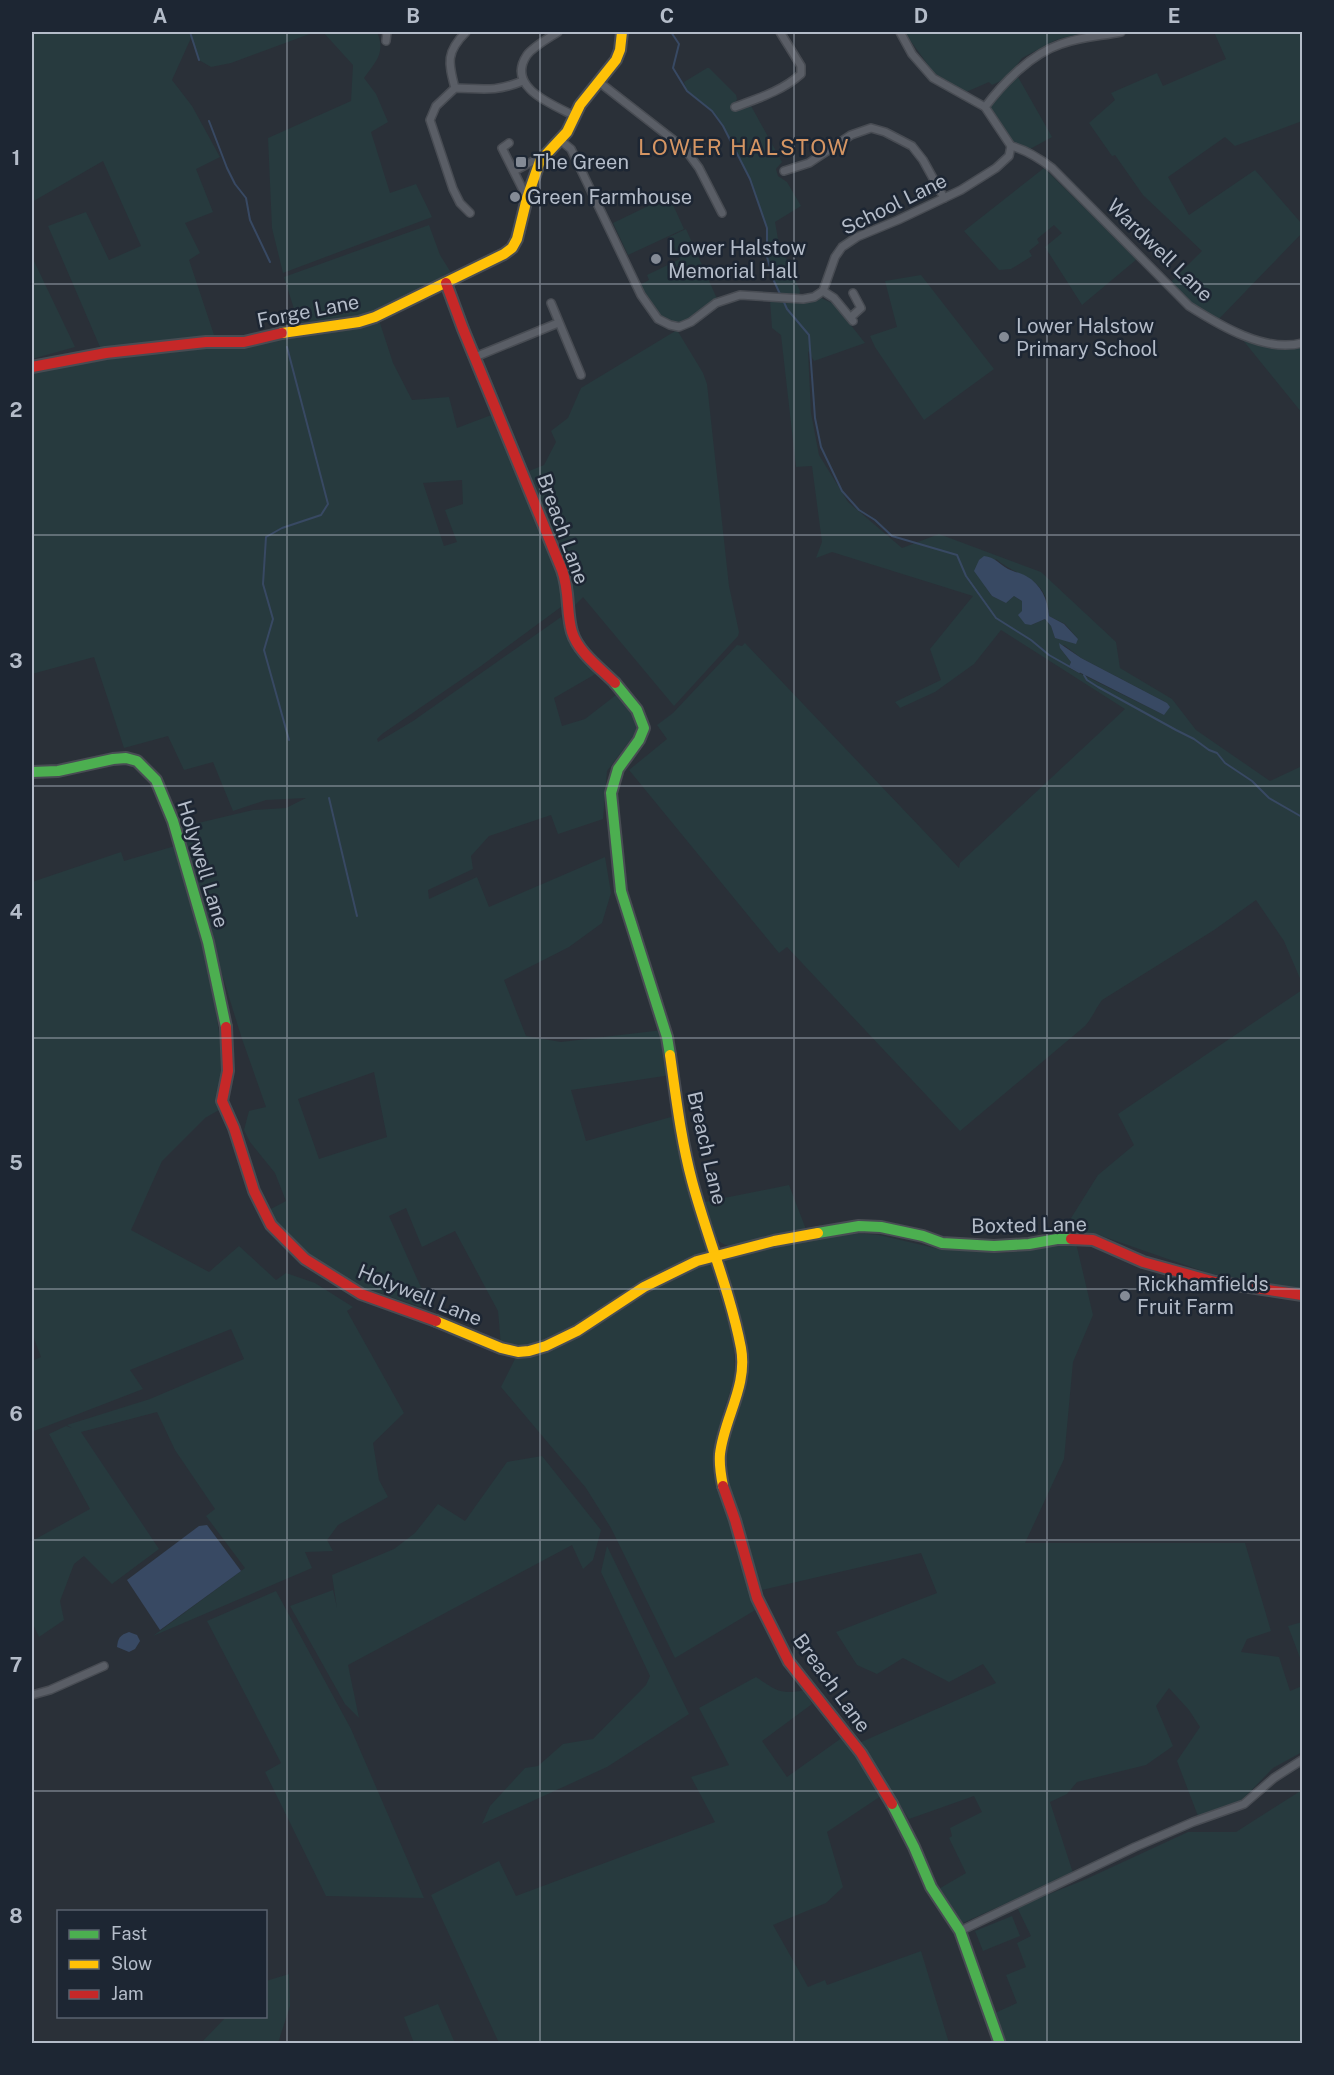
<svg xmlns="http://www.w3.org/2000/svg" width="1334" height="2075" viewBox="0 0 1334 2075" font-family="'Public Sans',sans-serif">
	<rect width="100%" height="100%" fill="#2a3038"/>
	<g fill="#273a3e" fill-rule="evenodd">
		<polygon points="32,32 315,32 231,63 211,67 199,60 191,38 172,80 192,106 220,157 196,169 213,212 185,223 200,253 189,260 214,335 145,345 100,347 48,226 86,212 109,260 141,246 103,161 32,202"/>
		<path d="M323,32H377C386,53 376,61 364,78L376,94L388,122L371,132L390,193L416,184L432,217L283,273L272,228L268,138L351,101L353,65Z"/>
		<polygon points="904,32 1087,32 1056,40 1022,58 1007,78 992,85 989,82 966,92 934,73"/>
		<polygon points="1214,32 1302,32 1302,121 1235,146 1225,137 1168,177 1189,215 1255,170 1302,224 1302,233 1217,321 1185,298 1171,282 1202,251 1143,195 1115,155 1112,156 1089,123 1115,100 1111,93 1157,73 1163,86 1226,59"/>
		<polygon points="707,68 709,68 736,95 737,99 734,105 750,104 782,162 776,169 778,176 787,182 801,206 775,222 778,239 800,291 799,295 780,293 774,281 767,257 767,228 750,179 723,126 712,111 687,91 684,82"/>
		<polygon points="1018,77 1052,137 1030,149 1013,142 987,108"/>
		<polygon points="1044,168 1137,259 1082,305 1045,247 1062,233 1054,225 1037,239 1039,243 1029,251 1032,256 1011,269 999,270 964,231"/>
		<polygon points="669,196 684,229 628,255 613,223"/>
		<polygon points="429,225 440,255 453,276 363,317 299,325 284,277"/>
		<polygon points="686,229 718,301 688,322 675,324 658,314 640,285 649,280 647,275 680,259 669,237"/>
		<polygon points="32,257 75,347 32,359"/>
		<polygon points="921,275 994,369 924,420 875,347 870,336 897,327 885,281"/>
		<path d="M819,297L834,304L865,343L814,361L808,351L811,413L819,455L848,502L902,548L939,534L1041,572L1116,642L1120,668L1172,699L1196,730L1270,781L1302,766V983L1284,941L1256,900L1214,930L1102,1000C1096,1008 1092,1018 1085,1026L960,1131L787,947L779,953L629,770L667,739L657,725L673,713L737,645L742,646L745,643L959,868L960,863L1125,709L1001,630L974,664L935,692L900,708L895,702L941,680L930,649L973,596L832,552L816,558L822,542L812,466L796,467L781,335L772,328L770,300L786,301ZM996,559C1019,579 1048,576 1049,616L1065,624L1078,639L1065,640L1055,638L1051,626L1045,619L1031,625L1022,611V601L1014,596L1006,603L992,596L985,586ZM1064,645L1081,658L1167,703L1164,715L1069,668L1071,662L1060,648Z"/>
		<path d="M378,317L393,363L412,400L449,397L457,428L494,414L542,527L563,587L565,604L481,666L382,734L377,739L378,742L413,721L561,617L569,643L599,672L554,698L562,726L585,719L616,695L636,717L637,731L607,771L603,819L558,834L551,815L489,836L471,856L473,869L428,890L429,899L477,877L489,907L605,857L611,893L602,923L569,947L504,980L526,1036L561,1042L663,1030L671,1075L571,1090L586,1141L678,1115L683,1166L711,1252L621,1295L580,1325L537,1344L524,1347L501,1346L498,1311L455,1231L422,1247L406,1208L389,1216L428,1303L420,1307L353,1284L304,1255L284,1235L267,1211L286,1201L275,1173L250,1142L244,1130L249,1111L266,1107L241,1036L177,828L253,810L286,808L306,798L266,800L233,811L213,762L184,770L168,736L124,748L94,657L32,674V372L157,352L244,344L356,326ZM462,480L463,504L445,510L457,542L444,546L423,483ZM374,1072L387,1137L319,1159L298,1099Z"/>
		<polygon points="677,330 703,373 707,384 729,586 739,632 738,636 674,706 583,597 571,609 571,587 529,471 544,465 556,442 551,431 568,418 581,388"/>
		<polygon points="1242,339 1292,349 1302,347 1302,413"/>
		<polygon points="175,846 211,978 222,1053 219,1110 205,1118 162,1161 131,1230 209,1272 239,1246 276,1280 286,1273 315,1283 353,1307 347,1311 404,1413 373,1443 379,1480 388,1497 338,1525 327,1540 333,1551 305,1552 312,1568 153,1636 245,1568 206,1516 215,1509 175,1450 157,1412 81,1432 159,1549 112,1584 84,1556 74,1564 60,1601 64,1620 39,1637 32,1622 32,1541 90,1509 49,1434 66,1426 72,1428 67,1425 150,1399 244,1359 231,1329 130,1370 143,1389 34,1431 32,1430 32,1361 41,1357 32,1333 32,882 121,852 124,861"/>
		<polygon points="1302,990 1302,1290 1211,1274 1096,1234 1063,1231 1098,1175 1134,1145 1118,1114"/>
		<path d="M789,1185L807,1232L733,1247C710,1244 709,1221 704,1202Z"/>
		<polygon points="845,1232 879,1235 939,1249 1005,1253 1076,1243 1093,1315 1073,1362 1064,1459 1025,1543 1245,1543 1271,1631 1247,1639 1241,1652 1279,1657 1290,1691 1302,1686 1302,1752 1273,1768 1242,1800 1198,1816 1177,1761 1200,1727 1189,1710 1169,1688 1156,1706 1173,1746 1146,1765 1077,1782 1067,1794 1050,1802 1073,1873 963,1923 937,1890 966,1873 949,1838 952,1836 950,1828 982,1812 974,1796 909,1819 859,1743 996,1683 983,1664 949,1682 903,1658 877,1674 857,1665 836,1632 937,1593 921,1553 758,1591 728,1489 723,1454 748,1374 748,1355 723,1258"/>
		<polygon points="710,1262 734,1341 735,1376 723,1414 713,1461 757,1609 675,1658 611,1528 586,1488 501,1387 516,1357 545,1351 643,1293"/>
		<polygon points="542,1456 601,1530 593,1560 583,1569 572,1545 348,1665 359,1718 345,1704 290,1606 333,1590 337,1608 332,1575 394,1549 415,1533 438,1504 465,1521 507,1462"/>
		<polygon points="607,1546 689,1714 607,1767 482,1824 490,1806 525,1768 538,1766 563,1744 593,1739 646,1685 650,1676 601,1572"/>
		<polygon points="276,1591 351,1729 424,1898 326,1896 265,1772 281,1763 207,1621"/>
		<polygon points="1302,1622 1302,1663 1288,1626"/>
		<path d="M756,1677C777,1691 780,1695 805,1690L812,1704L762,1741L787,1777L843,1737L881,1796L827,1832L843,1887L826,1903L773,1925L808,1987L825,1980L827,1985L921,1951L949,2043H499L431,1895L499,1861L516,1896L715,1822L691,1777L729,1765L699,1708Z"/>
		<polygon points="1302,1790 1302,2043 1005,2043 995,2013 1017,2003 1006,1975 1026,1967 1017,1943 1031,1936 1017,1907 1084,1880 1188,1832 1236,1832"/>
		<polygon points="1012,1916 1020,1936 983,1951 975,1931"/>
		<polygon points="289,1974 290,2006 278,2043 201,2043 226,2017 266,2016 266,1981"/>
		<polygon points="438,2004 455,2043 414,2043 404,2017"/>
	</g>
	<g fill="#384963">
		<path d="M984,556C995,557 999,564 1008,569C1014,572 1021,573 1026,576C1041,584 1048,600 1049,616L1064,624L1078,639L1076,644L1055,638L1051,626L1045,619L1031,625L1025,624L1018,615L1022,611V601L1014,596L1006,603L992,596L974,571L979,560Z"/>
		<polygon points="1059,643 1081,658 1167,703 1170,707 1164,715 1069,667 1071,662 1060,648"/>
		<polygon points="207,1525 241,1571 160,1630 127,1580 199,1526"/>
		<path d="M129,1632L137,1635L140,1641L135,1649L129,1652L117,1647C118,1638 120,1635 129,1632Z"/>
	</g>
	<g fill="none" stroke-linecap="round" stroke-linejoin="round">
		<g stroke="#384963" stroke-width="2">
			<polyline points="190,32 199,60"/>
			<polyline points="671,32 679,44 673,68 687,91 712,111 723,126 750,179 767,228 767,257 774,281 780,294"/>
			<polyline points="209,121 227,168 235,184 246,198 250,220 270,262"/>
			<polyline points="783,300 787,309 809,335 815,418 821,447 842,491 859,510 875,520 892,536 957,555 966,576 996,618 1031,640 1049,655 1079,672"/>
			<polyline points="287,347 328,504 321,515 282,528 266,537 263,584 273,619 264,650 289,740"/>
			<polyline points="1084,675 1087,680 1098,687 1176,730 1194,739 1209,750 1217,753 1225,763 1252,781 1269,798 1302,817"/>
			<polyline points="329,798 357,916"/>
		</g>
		<g stroke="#484c53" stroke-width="10">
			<g id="street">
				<path d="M558,32C549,38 534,46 527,55C505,87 553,105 575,116"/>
				<polyline points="900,32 912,54 933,78 985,107 1011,146"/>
				<polyline points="386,41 387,32"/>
				<polyline points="599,82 685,149 699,168 722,213"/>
				<path d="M455,88C448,62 446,52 466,32"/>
				<path d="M735,107C759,98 782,91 801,74V66L780,32"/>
				<path d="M985,107C1003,83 1031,54 1061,44C1080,37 1101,36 1121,32"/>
				<polyline points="560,140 571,149 641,295 658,319 670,325 679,327 691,322 716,303 740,295 803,299 814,297 823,291 835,257 842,247 857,237 898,220 961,190 996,168 1009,156 1011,146"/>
				<polyline points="509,143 502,148 527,198"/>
				<path d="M1011,146C1027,150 1039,158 1052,168L1189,306C1219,325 1265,353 1302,343"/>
				<polyline points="514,171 543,156"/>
				<polyline points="784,171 809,163 851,135 871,128 885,132 912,146 923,160 944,198"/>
				<path d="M470,213L460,203L453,189L430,120L436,106L455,88C485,89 495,92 523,81"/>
				<polyline points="823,291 834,298 853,321"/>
				<polyline points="551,303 581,375"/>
				<polyline points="851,317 861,308 853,293"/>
				<polyline points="475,357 558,323"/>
				<polyline points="32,1695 50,1690 104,1666"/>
				<polyline points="960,1931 1135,1847 1193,1822 1244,1804 1274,1778 1302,1760"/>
			</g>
		</g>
		<g stroke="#484c53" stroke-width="14">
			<g id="fast">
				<polyline points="615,683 637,710 644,728 639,740 618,769 611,793 621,891 667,1037 670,1055"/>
				<polyline points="32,772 58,771 113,759 126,758 137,761 156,780 173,821 208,942 226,1027"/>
				<polyline points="818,1233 859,1226 881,1227 923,1236 942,1243 994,1246 1029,1244 1057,1239 1071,1239"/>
				<polyline points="892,1804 914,1847 931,1887 960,1931 1000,2044"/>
			</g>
		</g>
		<g stroke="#484c53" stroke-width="14">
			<g id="slow">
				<polyline points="282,333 359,322 375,317 504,254 512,248 517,239 527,198 540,161 567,132 580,105 616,60 620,50 622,32"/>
				<path d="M670,1055C676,1097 681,1140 692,1181C707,1237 730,1291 741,1348C748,1386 724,1418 720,1454C719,1465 721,1476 723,1486"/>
				<polyline points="436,1321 501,1348 518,1352 529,1351 546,1346 577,1331 644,1287 697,1261 774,1241 818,1233"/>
			</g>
		</g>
		<g stroke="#484c53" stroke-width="14">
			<g id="jam">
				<path d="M446,283L463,329L562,570C570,592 566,612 572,632C578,652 600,668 615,683"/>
				<polyline points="32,367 106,353 206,342 244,342 282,333"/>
				<polyline points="226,1027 228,1071 222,1101 234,1128 254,1191 271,1225 305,1259 361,1294 436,1321"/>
				<polyline points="1071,1239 1093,1240 1143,1262 1215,1282 1302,1295"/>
				<polyline points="723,1486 735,1520 757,1598 789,1662 861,1753 892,1804"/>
			</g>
		</g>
		<use href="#street" stroke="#5a5e66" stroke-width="7"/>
		<use href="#fast" stroke="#4caf50" stroke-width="10"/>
		<use href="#slow" stroke="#ffc107" stroke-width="10"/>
		<use href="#jam" stroke="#c62828" stroke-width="10"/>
	</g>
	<path fill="none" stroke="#b4bcc9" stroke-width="1.5" stroke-opacity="0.55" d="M287,32V2044M540,32V2044M794,32V2044M1047,32V2044M32,284H1302M32,535H1302M32,786H1302M32,1038H1302M32,1289H1302M32,1540H1302M32,1791H1302"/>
	<g fill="#848b96" stroke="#1d2633" stroke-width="2">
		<rect x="515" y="156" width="12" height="12" rx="3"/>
		<circle cx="515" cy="197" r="6"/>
		<circle cx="656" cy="259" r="6"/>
		<circle cx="1004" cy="337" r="6"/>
		<circle cx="1125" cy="1296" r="6"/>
	</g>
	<g text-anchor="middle" stroke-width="5" stroke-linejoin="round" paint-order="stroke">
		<g font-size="20" fill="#b4bcc9" stroke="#1d2633" text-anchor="start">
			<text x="533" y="169">The Green</text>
			<text x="527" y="204">Green Farmhouse</text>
			<text x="668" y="255">Lower Halstow<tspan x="668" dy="23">Memorial Hall</tspan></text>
			<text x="1016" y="333">Lower Halstow<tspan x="1016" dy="23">Primary School</tspan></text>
			<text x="1137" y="1291">Rickhamfields<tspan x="1137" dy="23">Fruit Farm</tspan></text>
		</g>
		<g font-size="20" fill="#b4bcc9" stroke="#1d2633">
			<text transform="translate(894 204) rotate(-26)" y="7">School Lane</text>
			<text transform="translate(1160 250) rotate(44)" y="7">Wardwell Lane</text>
			<text transform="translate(308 311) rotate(-11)" y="7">Forge Lane</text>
			<text transform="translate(563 529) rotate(70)" y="7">Breach Lane</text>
			<text transform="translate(203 864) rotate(73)" y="7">Holywell Lane</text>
			<text transform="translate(707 1148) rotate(77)" y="7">Breach Lane</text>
			<text transform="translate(1029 1225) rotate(-1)" y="7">Boxted Lane</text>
			<text transform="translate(420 1295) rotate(22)" y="7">Holywell Lane</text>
			<text transform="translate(832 1683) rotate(54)" y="7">Breach Lane</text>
		</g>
		<g font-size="22" letter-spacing="1.5" fill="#d59563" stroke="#1d2633">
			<text x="744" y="155">LOWER HALSTOW</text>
		</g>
	</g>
	<rect width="1334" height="2075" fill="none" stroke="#1d2633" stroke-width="66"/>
	<rect x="57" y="1910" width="210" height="108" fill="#1d2633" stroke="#59626f" stroke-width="1.5"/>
	<rect x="69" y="1930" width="30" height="9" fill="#4caf50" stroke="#59626f" stroke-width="1.5"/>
	<text x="111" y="1940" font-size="18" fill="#b4bcc9">Fast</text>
	<rect x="69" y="1960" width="30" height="9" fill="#ffc107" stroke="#59626f" stroke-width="1.5"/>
	<text x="111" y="1970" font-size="18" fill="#b4bcc9">Slow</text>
	<rect x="69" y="1990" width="30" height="9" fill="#c62828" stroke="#59626f" stroke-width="1.5"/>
	<text x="111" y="2000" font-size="18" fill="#b4bcc9">Jam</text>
	<rect x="33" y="33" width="1268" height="2009" fill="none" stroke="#b4bcc9" stroke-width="2"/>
	<g font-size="20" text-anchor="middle" font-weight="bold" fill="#b4bcc9">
		<text x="160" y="23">A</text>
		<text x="413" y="23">B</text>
		<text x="667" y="23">C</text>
		<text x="921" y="23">D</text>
		<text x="1174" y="23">E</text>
		<text x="16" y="165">1</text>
		<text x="16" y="417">2</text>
		<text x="16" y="668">3</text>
		<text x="16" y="919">4</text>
		<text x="16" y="1170">5</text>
		<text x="16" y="1421">6</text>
		<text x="16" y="1672">7</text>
		<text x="16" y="1923">8</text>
	</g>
</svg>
